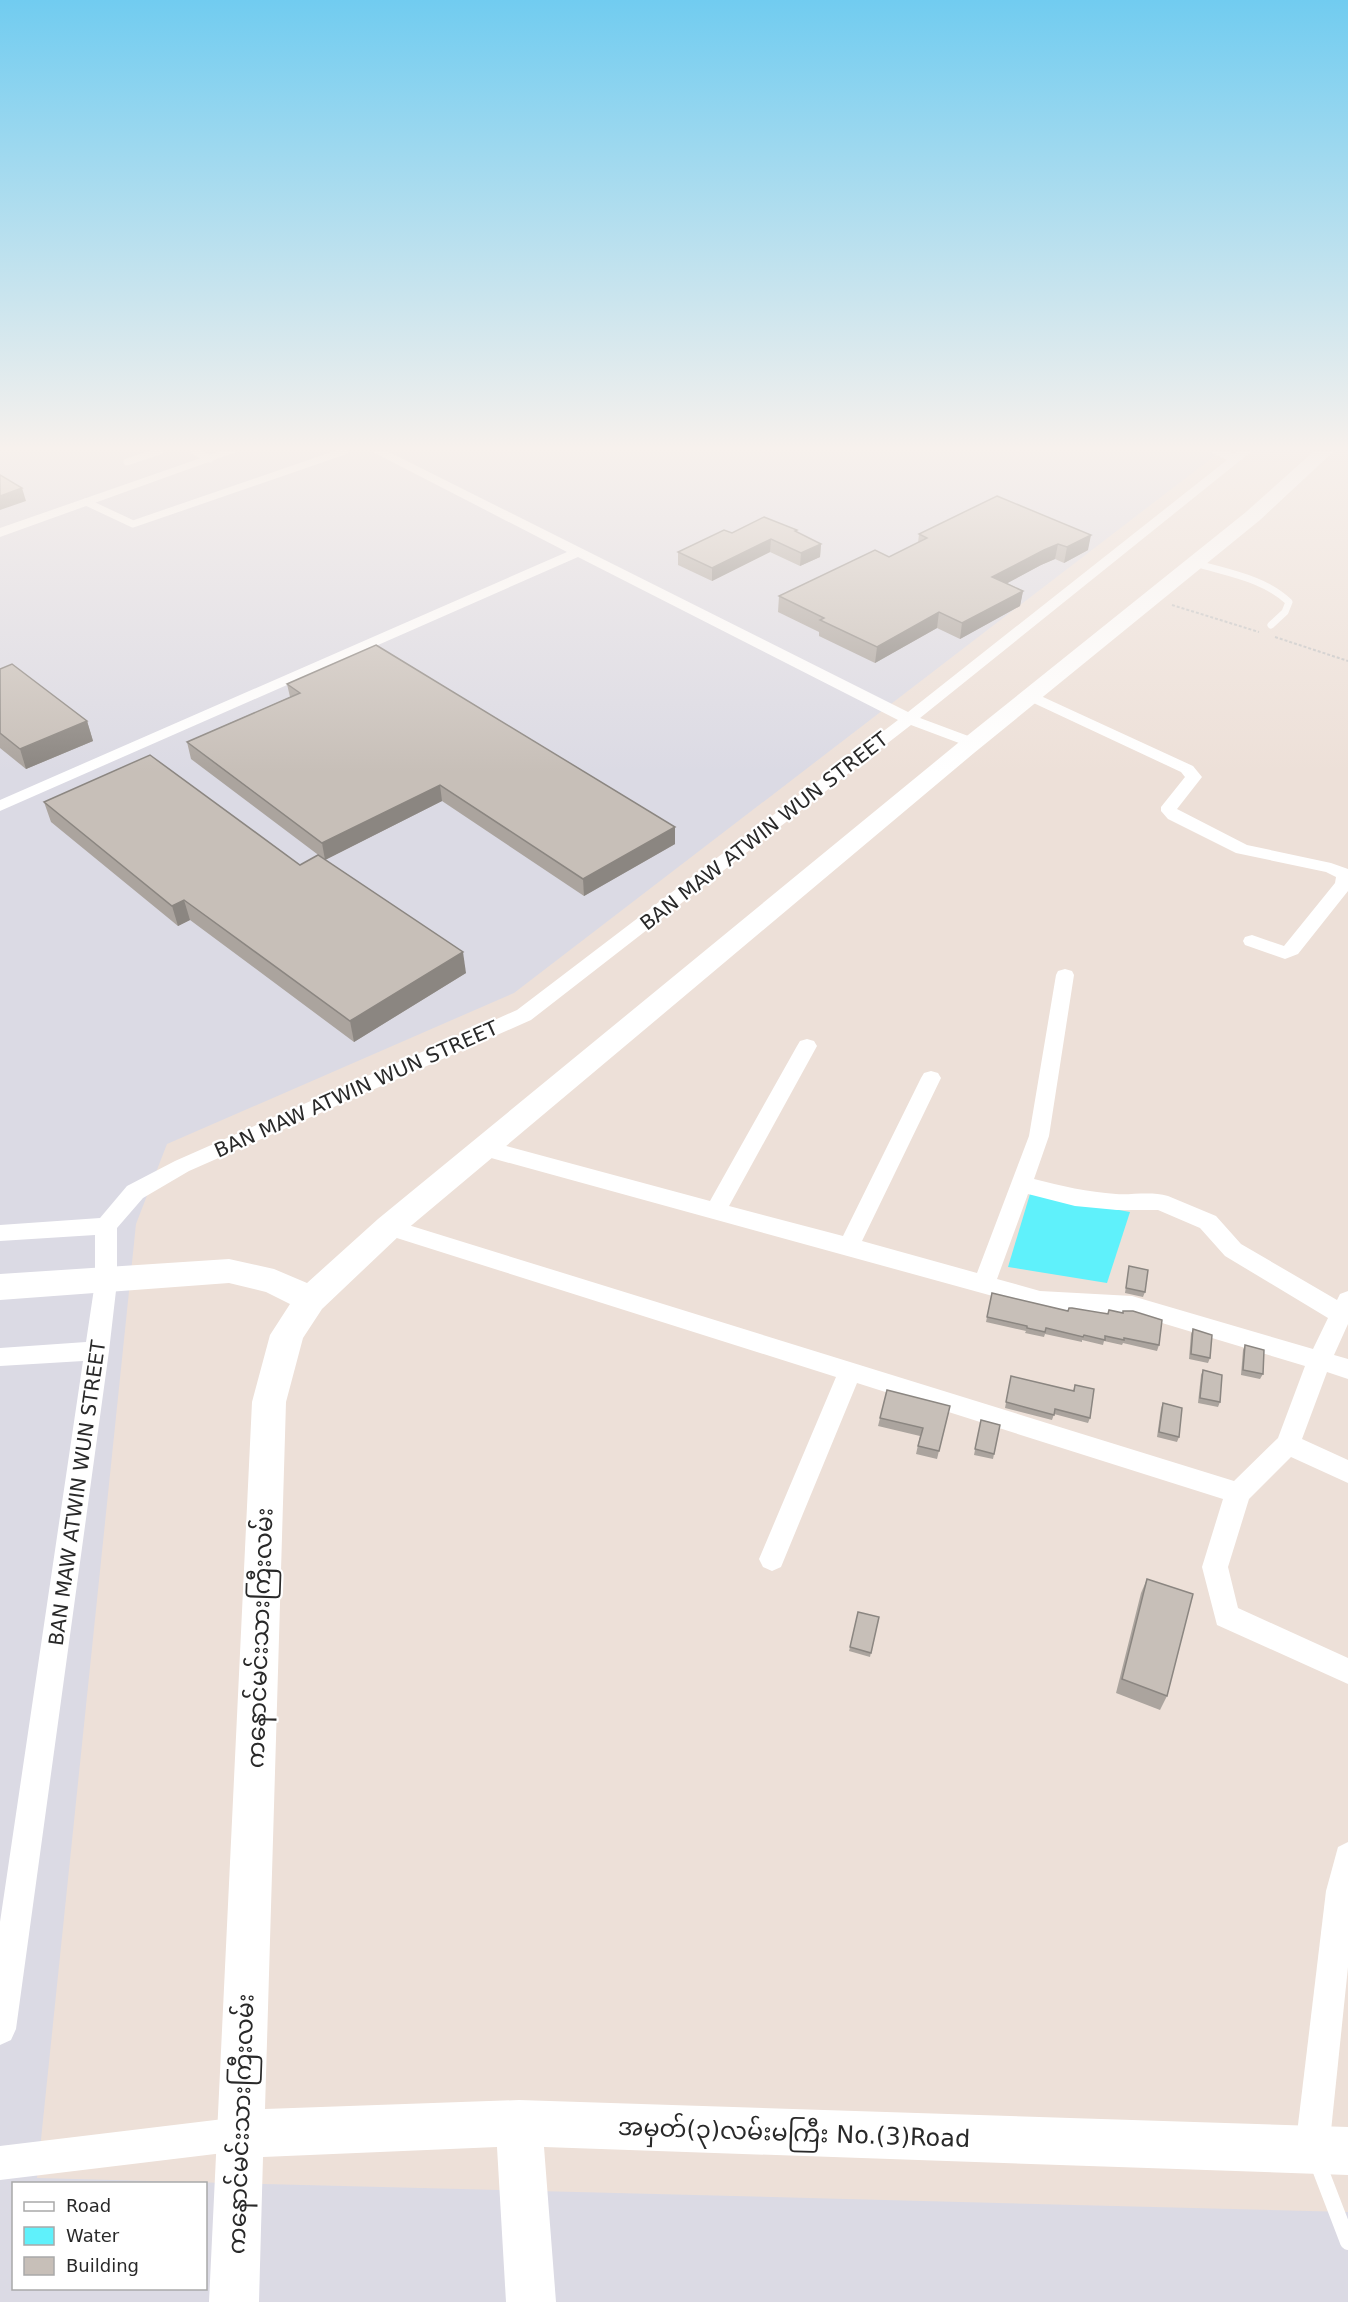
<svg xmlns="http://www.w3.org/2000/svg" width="1348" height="2302" viewBox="0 0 1348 2302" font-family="'DejaVu Sans','Noto Sans Myanmar',sans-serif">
	<rect width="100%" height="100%" fill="#ede0d8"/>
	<path fill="#dbdae4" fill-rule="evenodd" d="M0,451H1221L514,993L167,1144L136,1224L37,2178L1348,2212V2302H0ZM14,2184H206V2288H14Z"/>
	<polygon fill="#5ff1fb" points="1030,1194 1130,1212 1107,1283 1008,1267"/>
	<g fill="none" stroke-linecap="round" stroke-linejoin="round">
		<g stroke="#c3c3c3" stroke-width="2" stroke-dasharray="3 2" stroke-linecap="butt">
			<polyline points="1172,605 1259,632"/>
			<polyline points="1275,637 1348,661"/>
		</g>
		<g stroke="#fff" stroke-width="7">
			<polyline points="194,451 210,459"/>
			<polyline points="127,462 160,451"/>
			<polyline points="86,502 133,524 345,451"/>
			<path d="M1195,563C1227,573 1264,578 1289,602L1285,612L1271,625"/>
		</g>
		<polyline stroke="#fff" stroke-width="16" points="1317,2161 1348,2242"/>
		<g fill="#fff" fill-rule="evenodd">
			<polygon points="221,451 239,451 0,537 0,528"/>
			<polygon points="371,451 387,451 908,712 1227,460 1209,451 1227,451 1234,454 1238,451 1252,451 920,718 979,740 981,743 979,746 967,746 911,725 531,1020 189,1171 143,1198 117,1228 117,1282 109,1351 16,2029 11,2040 0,2045 0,1922 83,1361 0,1366 0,1348 86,1342 95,1282 95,1235 0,1241 0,1225 100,1218 127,1186 175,1161 517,1010 898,720 578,557 0,811 0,800 567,552"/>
			<polygon points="1030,691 1193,766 1202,777 1177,809 1247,845 1331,863 1348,869 1348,891 1298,954 1285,959 1245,945 1243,941 1245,937 1252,935 1284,946 1335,883 1336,877 1326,872 1236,853 1168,819 1161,811 1161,807 1185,777 1181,772 1025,699 1022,696"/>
			<path d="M1065,969L1072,971L1074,975L1049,1136L1034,1179C1061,1186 1088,1192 1116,1194C1133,1195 1151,1191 1168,1196L1216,1216L1241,1244L1337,1300L1340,1294L1348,1291V1324L1334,1355L1348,1359V1379L1327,1372L1302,1439L1348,1460V1483L1291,1457L1249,1499L1228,1567L1238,1608L1348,1658V1684L1217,1625L1202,1567L1223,1499L857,1383L781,1567L772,1571L763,1567L759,1559L836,1377L381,1233L378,1227L381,1221L389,1219L1234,1481L1278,1438L1305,1366L1132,1314L1040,1309L484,1156L477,1153L474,1148L477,1143L484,1140L710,1201L797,1046L800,1041L807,1039L814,1041L817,1046L729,1206L843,1236L921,1078L924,1073L931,1071L938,1073L941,1078L862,1241L977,1273L1029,1136L1056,975L1058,971ZM1028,1194L1075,1206L1117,1210H1158L1200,1228L1225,1256L1328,1318L1313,1349L1132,1296L1040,1291L997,1279Z"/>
			<polygon points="1348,1842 1348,1967 1329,2150 1324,2162 1312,2167 1300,2162 1295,2150 1326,1891 1338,1847"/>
			<polygon points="240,2117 252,2122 257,2134 252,2146 240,2151 0,2180 0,2146"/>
		</g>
		<polygon fill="#fff" fill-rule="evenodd" points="1314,451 1334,451 1260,520 974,753 400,1235 322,1309 303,1338 286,1402 265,2109 519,2100 1348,2127 1348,2175 544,2147 556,2302 506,2302 497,2147 263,2157 259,2302 209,2302 252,1402 270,1335 290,1304 266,1292 229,1283 0,1300 0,1274 229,1259 274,1269 307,1283 378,1219 958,743 1246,512"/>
	</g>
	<g fill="#aba49e">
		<polygon points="997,496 1088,550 1064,563 1055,559 1041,565 1007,583 1023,591 1020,606 960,639 937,628 875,663 819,636 819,632 778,612 779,596 889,557 918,543 919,534"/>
		<polygon points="797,530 797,532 821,544 820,557 800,566 770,552 712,581 678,565 678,552 732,533"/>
		<polygon points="0,669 87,721 93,741 26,769 0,748"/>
		<polygon points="287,684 675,827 675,844 584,896 442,801 325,860 191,759 187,742 290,697"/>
		<polygon points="44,802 466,973 354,1042 190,920 178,926 51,822"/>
		<polygon points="1129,1266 1145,1292 1143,1297 1125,1293"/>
		<polygon points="992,1293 1068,1311 1108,1314 1109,1310 1159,1345 1157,1351 1123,1343 1122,1345 1104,1341 1103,1345 1082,1340 1082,1342 1045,1334 1044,1337 1025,1333 1026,1331 986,1322"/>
		<polygon points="1193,1329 1210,1358 1208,1363 1189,1359 1191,1334"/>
		<polygon points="1245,1345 1263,1374 1260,1379 1241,1375 1243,1350"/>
		<polygon points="1203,1370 1220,1402 1218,1407 1198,1403 1201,1375"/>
		<polygon points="1011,1376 1073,1391 1075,1385 1090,1418 1088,1423 1054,1414 1052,1420 1005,1408"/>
		<polygon points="1163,1403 1179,1437 1177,1442 1157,1437 1161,1408"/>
		<polygon points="948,1414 937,1459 916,1454 920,1436 878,1426 880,1418"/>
		<polygon points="981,1420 1000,1425 993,1459 974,1455"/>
		<polygon points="1147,1579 1167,1696 1160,1710 1116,1693 1141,1593"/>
		<polygon points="879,1617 870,1657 849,1651 850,1647"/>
	</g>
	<g fill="#8b8681">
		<polygon points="22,488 26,501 0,510 0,496"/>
		<polygon points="1091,535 1088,550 1064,563 1067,547"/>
		<polygon points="771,539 770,552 712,581 712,568"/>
		<polygon points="821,544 820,557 800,566 801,553"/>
		<polygon points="1058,544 1055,559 1041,565 989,593 992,577 1044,550"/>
		<polygon points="1023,591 1020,606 960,639 962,623"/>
		<polygon points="939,612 937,628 875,663 877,647"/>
		<polygon points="87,721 93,741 26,769 20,749"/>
		<polygon points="440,785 442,801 325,860 322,843"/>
		<polygon points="675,827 675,844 584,896 583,879"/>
		<polygon points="184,900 190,920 178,926 172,906"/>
		<polygon points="463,952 466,973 354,1042 350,1021"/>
	</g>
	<g fill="#c7bfb8" stroke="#8b8681" stroke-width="1.5">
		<polygon points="0,475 22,488 0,496"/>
		<polygon points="997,496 1091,535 1067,547 1058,544 1044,550 992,577 1023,591 962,623 939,612 877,647 820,620 824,618 779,596 875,550 889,557 927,538 919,534"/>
		<polygon points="764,517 797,530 795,531 821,544 801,553 771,539 712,568 678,552 724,530 732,533"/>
		<polygon points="376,645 675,827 583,879 440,785 322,843 187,742 300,693 287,684"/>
		<polygon points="12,664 87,721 20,749 0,733 0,669"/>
		<polygon points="150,755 300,865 318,855 463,952 350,1021 184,900 172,906 44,802"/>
		<polygon points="1129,1266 1148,1270 1145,1292 1126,1288"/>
		<polygon points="992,1293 1068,1311 1069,1308 1072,1308 1108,1314 1109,1310 1123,1313 1123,1311 1133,1311 1162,1320 1159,1345 1124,1338 1124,1340 1105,1336 1105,1340 1084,1335 1083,1337 1046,1328 1045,1332 1027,1328 1027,1326 987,1317"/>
		<polygon points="1193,1329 1212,1335 1210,1358 1191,1354"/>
		<polygon points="1245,1345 1264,1350 1263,1374 1243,1370"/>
		<polygon points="1203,1370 1222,1375 1220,1402 1200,1398"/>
		<polygon points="1011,1376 1074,1391 1075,1385 1094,1389 1090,1418 1055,1409 1054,1415 1006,1402"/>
		<polygon points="887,1390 950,1406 939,1451 918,1446 923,1428 880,1418"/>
		<polygon points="1163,1403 1182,1408 1179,1437 1159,1432"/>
		<polygon points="981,1420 1000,1425 994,1454 975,1449"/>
		<polygon points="1147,1579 1193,1594 1167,1696 1122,1679"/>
		<polygon points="858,1612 879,1617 871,1653 850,1647"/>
	</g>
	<linearGradient id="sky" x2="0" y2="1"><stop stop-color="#71ccf0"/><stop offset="0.58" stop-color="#f7f1ed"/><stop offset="1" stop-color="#f7f1ed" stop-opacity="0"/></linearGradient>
	<rect width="1348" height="773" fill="url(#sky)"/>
	<g text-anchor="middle" stroke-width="4.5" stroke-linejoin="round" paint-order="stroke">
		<g font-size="20" fill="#292929" stroke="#fff">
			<text transform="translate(764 831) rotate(-38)" y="7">BAN MAW ATWIN WUN STREET</text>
			<text transform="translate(356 1089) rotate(-24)" y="7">BAN MAW ATWIN WUN STREET</text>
			<text transform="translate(77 1493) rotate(-82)" y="7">BAN MAW ATWIN WUN STREET</text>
		</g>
		<g font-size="24" fill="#292929" stroke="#fff">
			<text transform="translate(260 1638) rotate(-88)" y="8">ကနောင်မင်းသားကြီးလမ်း</text>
			<text transform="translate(241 2124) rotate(-88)" y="8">ကနောင်မင်းသားကြီးလမ်း</text>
			<text transform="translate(794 2133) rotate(2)" y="8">အမှတ်(၃)လမ်းမကြီး No.(3)Road</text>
		</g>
	</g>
	<rect x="12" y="2182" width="195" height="108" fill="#ffffff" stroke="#a9a9a9" stroke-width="1.5"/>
	<rect x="24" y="2202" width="30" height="9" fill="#ffffff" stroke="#a9a9a9" stroke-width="1.5"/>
	<text x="66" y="2212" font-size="18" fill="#292929">Road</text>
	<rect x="24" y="2227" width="30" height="18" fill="#5ff1fb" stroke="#a9a9a9" stroke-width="1.5"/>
	<text x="66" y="2242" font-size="18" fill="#292929">Water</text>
	<rect x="24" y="2257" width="30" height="18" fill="#c7bfb8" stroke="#a9a9a9" stroke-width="1.5"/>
	<text x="66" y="2272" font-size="18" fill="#292929">Building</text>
</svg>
